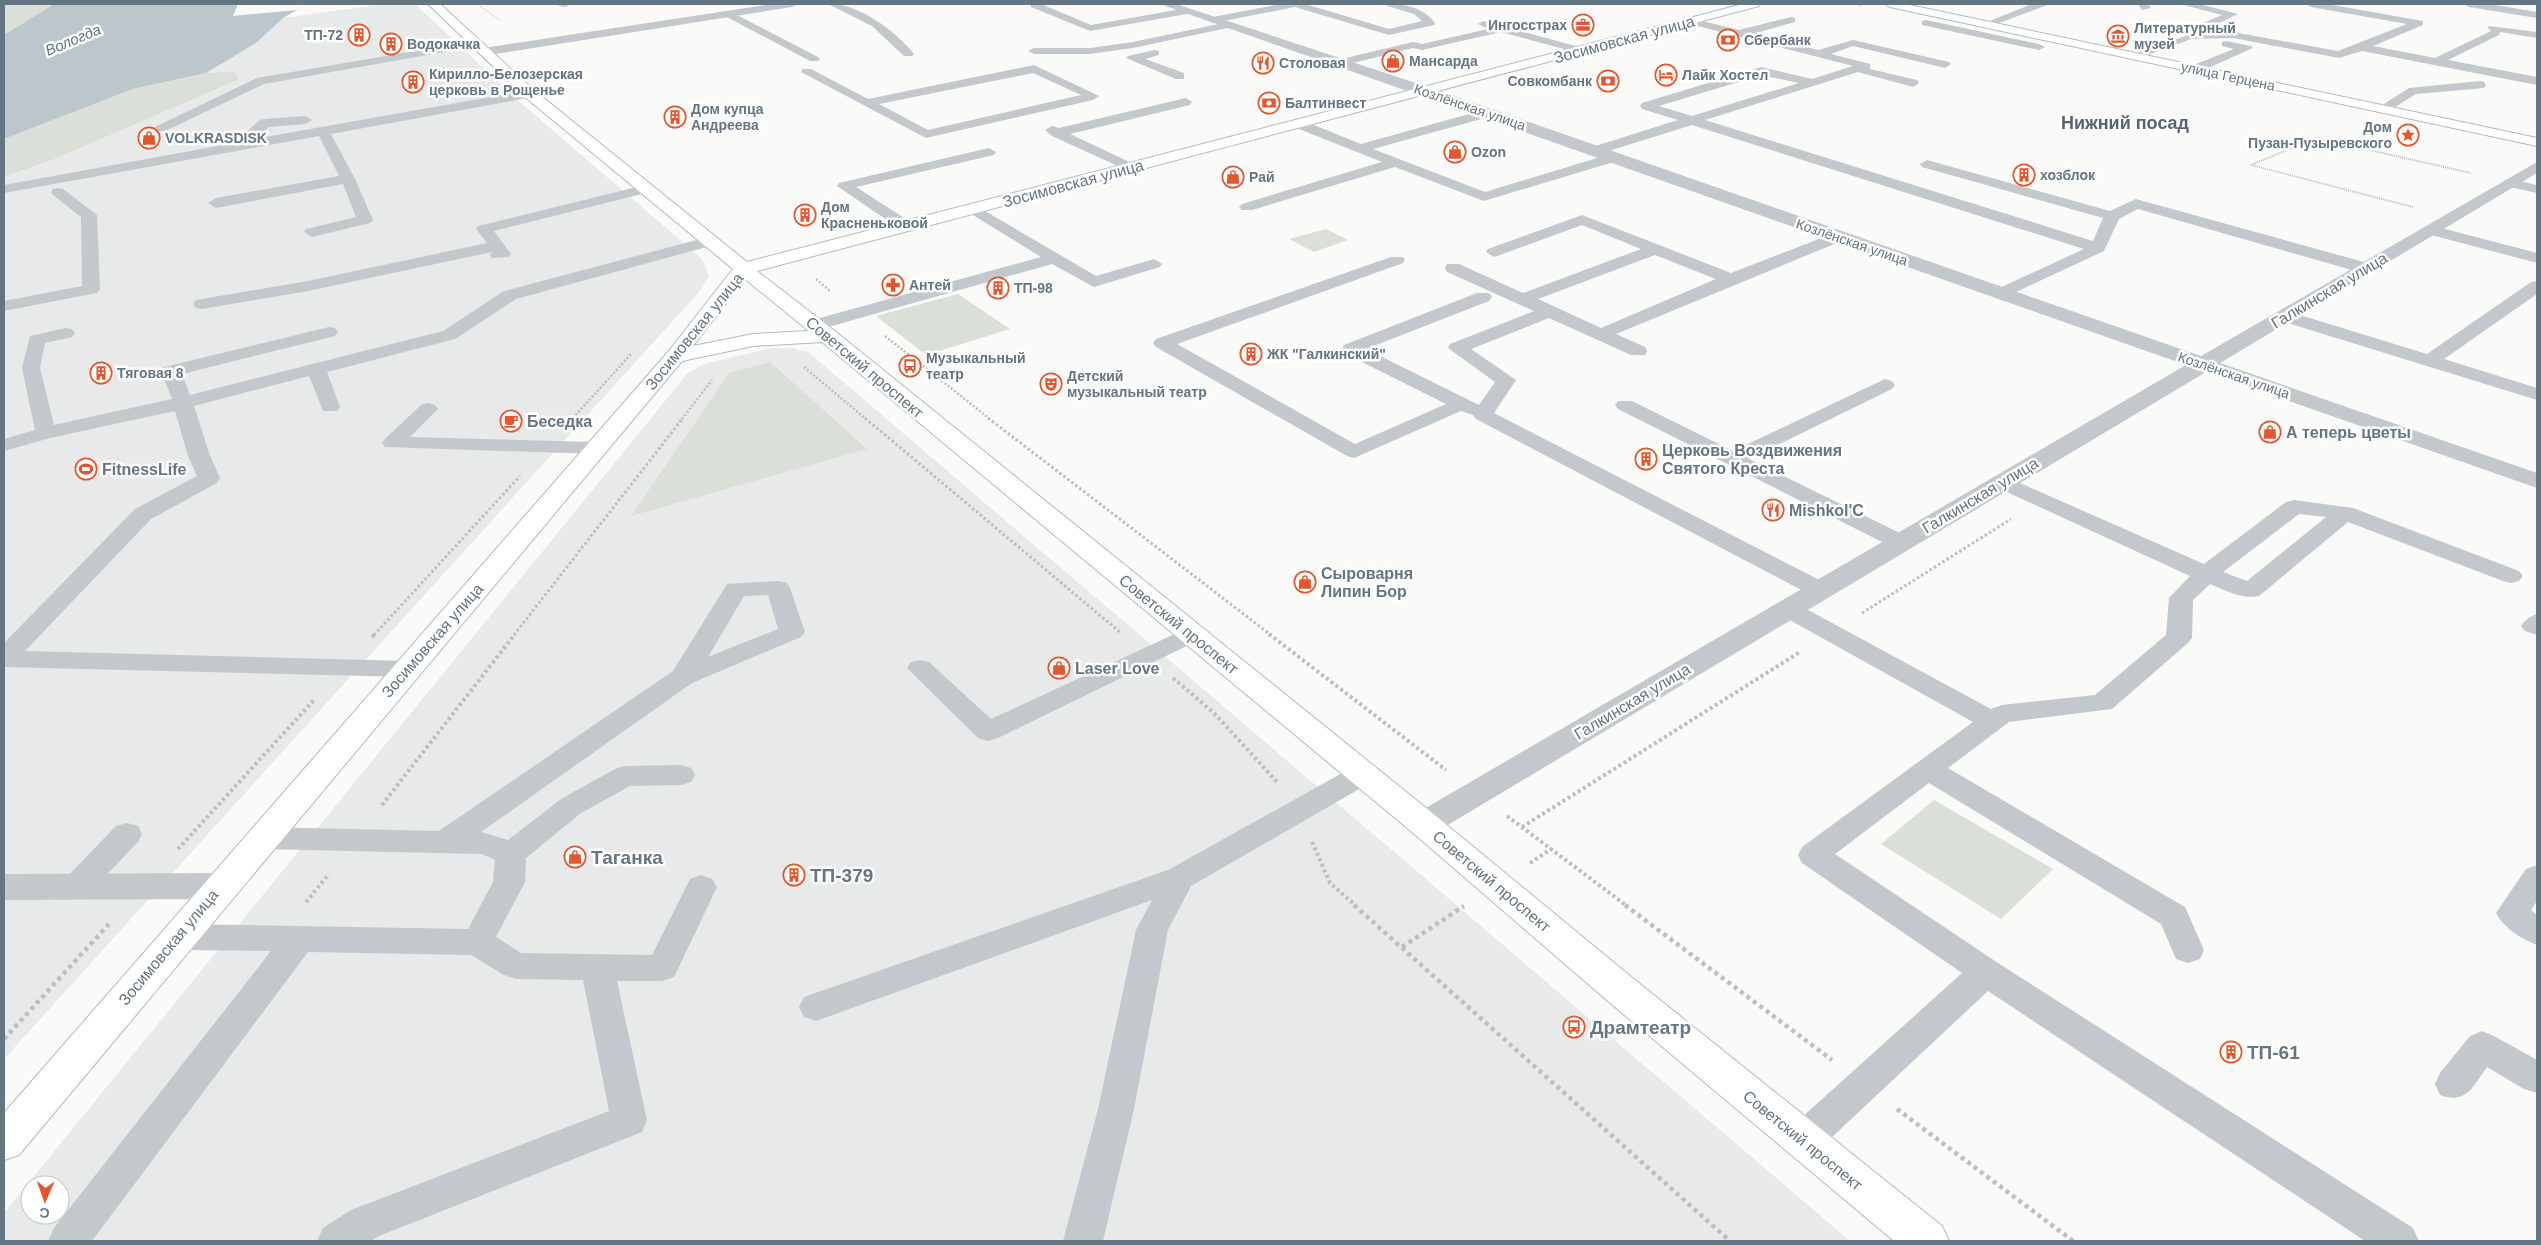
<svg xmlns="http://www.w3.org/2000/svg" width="2541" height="1245" viewBox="0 0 2541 1245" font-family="Helvetica,sans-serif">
	<rect width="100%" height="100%" fill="#fafaf8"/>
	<g fill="#e8e9e9" fill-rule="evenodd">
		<polygon points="386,4 415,4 514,97 702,259 709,276 699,292 4,1059 4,177 55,159 238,80 224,72 206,73 256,43 283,18"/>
		<path d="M771,348H792L808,352L1850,1241H4V1213L687,374L704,364ZM30,1185H60V1215H30Z"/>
	</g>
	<g fill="#dadfd7">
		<polygon points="4,4 54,4 4,35"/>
		<polygon points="224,72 236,73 238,80 55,159 4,177 4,139 133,89 206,73"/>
		<polygon points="1326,229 1348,240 1314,252 1289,239"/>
		<polygon points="958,294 1010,329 926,355 876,316"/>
		<polygon points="770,362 867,449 631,516 729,373"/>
		<polygon points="1934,800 2053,869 2001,919 1881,844"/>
	</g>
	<polygon fill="#bbc7cb" points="54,4 301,4 297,10 283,18 256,43 206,73 133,89 4,139 4,35"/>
	<polygon fill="#fafaf8" points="238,4 301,4 297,10 233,16"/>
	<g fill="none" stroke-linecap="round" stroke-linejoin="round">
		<g stroke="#b3babf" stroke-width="2">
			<g id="secondary">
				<path d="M428,4H440L535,91L747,262L1743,4H1760L1759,6L757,271L836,332L1436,816L1635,980L1942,1226L1949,1241H1894L1609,1002L1412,832L822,342L753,346L682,361L19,1155L4,1160V1113L668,352L733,269L525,97ZM745,279L809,331L753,334L693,346Z"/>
				<polygon points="1885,4 1905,4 2537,138 2537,146 1890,7"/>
			</g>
		</g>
		<g stroke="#bbbfc2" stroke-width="1" stroke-dasharray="1 1" stroke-linecap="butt">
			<polyline points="1853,4 1862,6"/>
			<polyline points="480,6 501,21"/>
		</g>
		<polyline stroke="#bbbfc2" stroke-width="2" stroke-dasharray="1 1" stroke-linecap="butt" points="2413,207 2251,165 2316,138 2471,173"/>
		<g stroke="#bbbfc2" stroke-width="2.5" stroke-dasharray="2 2" stroke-linecap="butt">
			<polyline points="816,279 830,291"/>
			<polyline points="885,336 990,419"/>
			<polyline points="804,367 866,419"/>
			<polyline points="573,418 631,354"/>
			<polyline points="682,419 712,380"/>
		</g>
		<g stroke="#bbbfc2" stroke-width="3" stroke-dasharray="2.5 2.5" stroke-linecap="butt">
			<polyline points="865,418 1121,633"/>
			<polyline points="988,418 1271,635"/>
			<polyline points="1862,613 2011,519"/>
			<polyline points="374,635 520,476"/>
			<polyline points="514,635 683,418"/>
		</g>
		<g stroke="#bbbfc2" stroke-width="4" stroke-dasharray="3 3" stroke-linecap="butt">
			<polyline points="1269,634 1446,770"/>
			<polyline points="372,637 375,634"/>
			<polyline points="1173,678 1214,713 1278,783"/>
			<polyline points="382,805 515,634"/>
			<polyline points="1507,816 1627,906"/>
			<polyline points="1522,827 1800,652"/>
			<polyline points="1312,842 1330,883 1356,906"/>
			<polyline points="178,849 315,699"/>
			<polyline points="1530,863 1551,849"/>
			<polyline points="306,902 329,874"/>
		</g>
		<g stroke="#bbbfc2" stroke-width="4.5" stroke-dasharray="4 4" stroke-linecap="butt">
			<polyline points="1354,905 1730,1241"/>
			<polyline points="1625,905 1832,1060"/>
			<polyline points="1402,947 1464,906"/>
			<polyline points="4,1039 109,924"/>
			<polyline points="1897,1109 2073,1241"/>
		</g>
		<g fill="#c3c8cc" fill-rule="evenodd">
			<polygon points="553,4 570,4 565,7"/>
			<path d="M828,4C857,2 896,31 914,54L912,56H904L872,26Z"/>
			<polygon points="1031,4 1041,4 1091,25 1187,8 1192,11 1187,14 1090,31 1031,7"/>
			<path d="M1281,4H1305L1389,29L1422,21L1414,14L1381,4C1401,3 1422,6 1435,23L1434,25L1389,35L1295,7L1213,23L1208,20L1213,17Z"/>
			<polygon points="2032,4 2047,5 1991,26 1987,27 1982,24"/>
			<polygon points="2138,4 2148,4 2151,8 2142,10"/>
			<polygon points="2180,4 2199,4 2238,14 2204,30 2205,32 2233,32 2338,51 2407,24 2311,7 2306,4 2327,4 2423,21 2423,25 2373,46 2435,58 2491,31 2488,28 2489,26 2537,32 2537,38 2500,32 2499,35 2448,60 2537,77 2537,85 2362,51 2339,58 2233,38 2191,39 2140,58 2132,58 2132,54 2195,33 2193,29 2194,27 2222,15"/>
			<polygon points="729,11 818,57 820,59 818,61 810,61 725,16 725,12"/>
			<path d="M1791,17L1795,18V22L1752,34L1818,50L1853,40L1949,62L1951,64L1945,68L1853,46L1831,54L1870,64V69L1917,80L1919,83L1913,87L1858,72L1705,120L2093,241L2103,218L1922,167L1920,164L1927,160L2110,211L2136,199L2371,264L2373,268L2371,272H2359L2138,209L2119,219L2104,251L2001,299L1995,298L1992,294L1995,290L2084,249L1692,125L1599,154L1594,155L1587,151L1589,148L1678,120L1642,109L1640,106L1642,103L1761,67L1812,79L1853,66L1686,23L1685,21L1690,18L1739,30ZM1761,75L1799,83L1692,116L1659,106Z"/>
			<polygon points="1926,20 2039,44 2045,47 2039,50 1922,25 1922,21"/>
			<polygon points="1483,21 1583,48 1585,50 1579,53 1501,32 1422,50 1413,48 1341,66 1335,62 1337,60 1413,42 1422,44 1488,29 1478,24"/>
			<polygon points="1228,22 1232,23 1232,27 1133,48 1090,54 1034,54 1028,51 1034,48 1090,48 1133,42"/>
			<polygon points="474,41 478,42 478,46 264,84 165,131 155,131 153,128 257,78"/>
			<polygon points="2226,41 2251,46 2253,48 2199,72 2191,72 2191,66 2234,49 2222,46 2222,42"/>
			<polygon points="1155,50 1159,51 1159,55 1145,59 1184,73 1184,79 1176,79 1126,58 1128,56"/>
			<path d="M1034,65L1099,96L1093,100L926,138L801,72L803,69H811L868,99ZM1033,73L1081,95L928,130L879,104Z"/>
			<polygon points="2480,81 2484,82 2486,85 2484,88 2416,94 2387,112 2382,113 2376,109 2409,88"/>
			<polygon points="529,90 535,94 533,97 331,134 355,179 373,220 370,223 312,237 304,232 306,229 356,217 343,184 216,208 208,203 216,198 339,176 319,136 4,193 4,185 234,143 260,120 265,119 305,116 312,120 305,124 269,127 254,139"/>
			<polygon points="1186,98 1192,102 1190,105 1070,134 1136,165 1138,168 1131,172 1052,136 1045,130 1052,126 1059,128"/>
			<polygon points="1487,109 1492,110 1493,113 1492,116 1373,149 1485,192 1607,155 1617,155 1619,158 1617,161 1484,201 1395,167 1252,210 1242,210 1239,207 1242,204 1382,162 1294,127 1292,124 1294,121 1304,121 1361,144"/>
			<polygon points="989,148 996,152 994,155 856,187 912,223 914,226 912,229 900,229 837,186 839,183"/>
			<polygon points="2510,179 2537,185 2537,193 2505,186 2503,183 2505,180"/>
			<polygon points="645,185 652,189 650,192 494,231 511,254 509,257 492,258 490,255 492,252 308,291 202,309 196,308 193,304 196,300 202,299 308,281 487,243 476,229 478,226"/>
			<polygon points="58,188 63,189 97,215 100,289 97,293 91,294 4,311 4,301 82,286 81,217 53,195 51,192 53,189"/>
			<polygon points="973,204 1096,276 1154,259 1162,264 1160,267 1094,287 1052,264 821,329 809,329 806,325 809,321 1041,257 968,212 965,209"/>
			<path d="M1582,215L1731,273L1832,234L1838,232L1846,237L1844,240L1616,334L1645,347L1647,351L1645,355H1631L1549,318L1471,349L1516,380L1494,413L1829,585L1832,590L1829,595L1820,597L1811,595L1476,419L1473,415L1461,411L1354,458L1347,456L1156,347L1153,343L1156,339L1391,257H1403L1405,260L1403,263L1177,344L1355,444L1446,404L1344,353L1342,349L1344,345L1477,293H1489L1492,297L1489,301L1366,349L1479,405L1495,382L1448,348L1450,344L1534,311L1447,272L1445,268L1447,264H1459L1523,293L1641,249L1582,225L1500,255L1494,257L1486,252L1488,249ZM1655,255L1716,279L1601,328L1538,299Z"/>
			<polygon points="2430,225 2537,253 2537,263 2424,233 2422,230 2424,227"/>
			<polygon points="708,237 716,242 714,245 516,299 455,339 327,372 340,407 337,411 323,411 309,376 194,406 210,456 220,478 217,483 151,519 25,651 407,661 416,663 420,669 416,675 407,677 4,667 4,643 135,509 197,476 188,456 175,411 50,438 4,451 4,439 35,430 22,368 30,336 66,328 72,329 75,333 72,337 45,343 40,368 54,425 172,399 161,371 164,367 329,327 335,328 338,332 335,336 182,374 190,395 443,331 504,291"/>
			<polygon points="2537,281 2537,294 2444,359 2537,388 2537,400 2278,320 2275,316 2278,312 2290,312 2427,354 2531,282"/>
			<polygon points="1885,379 1892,381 1895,385 1892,389 1749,459 1908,537 1912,542 1908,547 1900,549 1892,547 1618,409 1615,405 1618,401 1632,401 1733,451"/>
			<polygon points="428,403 435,405 438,409 410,437 596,442 603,444 606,448 603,452 596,454 385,447 382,443 385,439 421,405"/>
			<path d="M2004,476L2204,564L2286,502L2294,500L2353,508L2519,571L2523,576L2519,581L2511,583L2503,581L2348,522L2259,596C2242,600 2225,590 2210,584L2193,600L2192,638L2188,643L2112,709L2009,722L1948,768L2185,907L2204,950L2200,959L2188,963L2176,959L2161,924L1929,783L1835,854L1998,963L2413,1228L2419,1241H2365L1988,991L1816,1152L1803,1157L1790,1152L1784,1140L1790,1128L1962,973L1802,863L1798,855L1802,847L1973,722L1779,614L1776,609L1779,604L1788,602L1797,604L1991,709L2002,705L2095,695L2166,635L2169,598L2190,576L1996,487L1993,482L1996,477ZM2299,514L2326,517L2247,581L2223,572Z"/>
			<path d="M778,581L787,583L790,588L805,632L801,637L692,683L481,832L508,840L561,799L615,769L625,766L681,765L691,768L695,775L691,782L681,785L630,786L581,813L526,858L525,882L496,937L521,953L652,955L690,879L701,875L712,879L717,887L674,977L662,981H617L647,1120L642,1132L379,1236L371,1241H317L323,1228L351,1210L609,1111L583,980L516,979L504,975L471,955L308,952L92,1241H48L54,1228L271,951L177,950L166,946L161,937L166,928L177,924L468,929L493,882L495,860L482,854L261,849L250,846L246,838L250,830L261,827L439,831L673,671L727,584ZM768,595L778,629L708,657L744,596Z"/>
			<path d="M2537,614V635L2525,631L2521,626C2526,619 2529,617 2537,614Z"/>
			<polygon points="1192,626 1201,629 1205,634 1201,639 998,738 988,741 978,738 907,668 911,662 920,660 929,662 991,719"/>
			<polygon points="1363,764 1373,767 1377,774 1373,781 1191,886 1168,930 1134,1109 1103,1241 1063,1241 1098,1109 1136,930 1152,900 816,1021 804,1017 799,1007 804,997 1168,870 1353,767"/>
			<polygon points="127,823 138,826 142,834 138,842 88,894 77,898 66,894 61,886 66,878 116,826"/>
			<path d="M2537,865V901L2531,910L2537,915V945C2521,939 2504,928 2496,913L2526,869Z"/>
			<path d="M2482,1031L2494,1036L2537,1060V1093L2524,1089L2487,1067C2473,1086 2467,1105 2440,1095L2435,1084L2440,1073L2470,1036Z"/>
		</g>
		<g fill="#c3c8cc" fill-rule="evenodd">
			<polygon points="772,4 798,4 792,7 483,56 477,52 483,48"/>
			<polygon points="1160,4 1176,4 1431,88 2201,356 2537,162 2537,173 2220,363 2537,473 2537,488 2206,372 1436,832 1424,836 1412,832 1408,824 1412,816 2186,365"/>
			<polygon points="2464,4 2489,4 2537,12 2537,18 2469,7"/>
			<polygon points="220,873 232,877 237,886 232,895 220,899 4,900 4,874"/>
		</g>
		<use href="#secondary" fill="#fff" fill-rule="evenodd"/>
	</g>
	<defs>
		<g id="office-ring" transform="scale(1.125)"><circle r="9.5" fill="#fff" stroke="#e4572e" stroke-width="1.5"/><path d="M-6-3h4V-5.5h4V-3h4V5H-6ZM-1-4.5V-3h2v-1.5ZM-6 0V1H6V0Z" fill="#e4572e"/></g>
		<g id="building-ring" transform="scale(1.125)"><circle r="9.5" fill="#fff" stroke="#e4572e" stroke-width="1.5"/><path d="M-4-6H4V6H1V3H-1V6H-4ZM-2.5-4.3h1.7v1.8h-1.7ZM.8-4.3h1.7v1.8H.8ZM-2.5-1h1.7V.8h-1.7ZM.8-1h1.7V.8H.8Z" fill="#e4572e"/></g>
		<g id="museum-ring" transform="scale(1.125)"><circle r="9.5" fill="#fff" stroke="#e4572e" stroke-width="1.5"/><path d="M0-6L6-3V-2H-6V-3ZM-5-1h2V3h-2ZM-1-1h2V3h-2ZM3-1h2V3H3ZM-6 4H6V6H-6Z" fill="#e4572e"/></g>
		<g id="bank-ring" transform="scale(1.125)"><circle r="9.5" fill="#fff" stroke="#e4572e" stroke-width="1.5"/><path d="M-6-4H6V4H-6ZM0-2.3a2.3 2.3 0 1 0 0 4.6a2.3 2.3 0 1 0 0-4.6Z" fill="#e4572e"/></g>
		<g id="shop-ring" transform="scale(1.125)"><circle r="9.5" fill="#fff" stroke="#e4572e" stroke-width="1.5"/><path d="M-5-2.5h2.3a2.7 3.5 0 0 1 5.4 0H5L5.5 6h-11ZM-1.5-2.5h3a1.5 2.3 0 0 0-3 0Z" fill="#e4572e"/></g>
		<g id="restaurant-ring" transform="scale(1.125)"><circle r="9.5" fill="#fff" stroke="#e4572e" stroke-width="1.5"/><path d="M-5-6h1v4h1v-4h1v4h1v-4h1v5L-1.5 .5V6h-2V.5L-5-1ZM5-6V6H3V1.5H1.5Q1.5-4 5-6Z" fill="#e4572e"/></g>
		<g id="hotel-ring" transform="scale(1.125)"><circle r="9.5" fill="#fff" stroke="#e4572e" stroke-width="1.5"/><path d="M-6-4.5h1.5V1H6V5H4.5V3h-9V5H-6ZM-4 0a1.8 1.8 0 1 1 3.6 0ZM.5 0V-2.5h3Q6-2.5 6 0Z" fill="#e4572e"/></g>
		<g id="sight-ring" transform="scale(1.125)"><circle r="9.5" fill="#fff" stroke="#e4572e" stroke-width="1.5"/><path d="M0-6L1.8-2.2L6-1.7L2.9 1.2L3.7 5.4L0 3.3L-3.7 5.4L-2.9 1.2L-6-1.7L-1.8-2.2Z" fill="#e4572e"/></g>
		<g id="pharmacy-ring" transform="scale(1.125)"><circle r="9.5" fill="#fff" stroke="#e4572e" stroke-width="1.5"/><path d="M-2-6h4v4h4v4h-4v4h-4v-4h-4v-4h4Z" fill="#e4572e"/></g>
		<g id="bus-ring" transform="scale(1.125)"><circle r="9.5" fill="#fff" stroke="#e4572e" stroke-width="1.5"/><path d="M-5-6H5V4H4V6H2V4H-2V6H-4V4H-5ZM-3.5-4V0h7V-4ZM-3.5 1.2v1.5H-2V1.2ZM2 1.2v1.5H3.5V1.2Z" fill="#e4572e"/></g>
		<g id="theatre-ring" transform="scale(1.125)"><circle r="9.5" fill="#fff" stroke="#e4572e" stroke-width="1.5"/><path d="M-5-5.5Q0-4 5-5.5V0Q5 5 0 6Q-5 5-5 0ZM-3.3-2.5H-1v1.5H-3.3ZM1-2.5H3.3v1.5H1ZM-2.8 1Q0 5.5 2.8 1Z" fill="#e4572e"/></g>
		<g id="cafe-ring" transform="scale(1.125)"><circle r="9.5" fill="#fff" stroke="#e4572e" stroke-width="1.5"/><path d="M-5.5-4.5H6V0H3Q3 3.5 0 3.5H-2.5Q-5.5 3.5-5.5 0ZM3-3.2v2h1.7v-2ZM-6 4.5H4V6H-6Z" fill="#e4572e"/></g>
		<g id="stadium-ring" transform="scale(1.125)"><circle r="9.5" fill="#fff" stroke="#e4572e" stroke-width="1.5"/><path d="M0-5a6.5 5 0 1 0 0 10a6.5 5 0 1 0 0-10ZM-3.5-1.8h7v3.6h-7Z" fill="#e4572e"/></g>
	</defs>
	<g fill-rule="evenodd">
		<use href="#office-ring" x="1583" y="25"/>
		<use href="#building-ring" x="359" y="35"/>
		<use href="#museum-ring" x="2118" y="36"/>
		<use href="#bank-ring" x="1728" y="40"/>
		<use href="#building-ring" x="391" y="44"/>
		<use href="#shop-ring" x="1393" y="61"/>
		<use href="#restaurant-ring" x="1263" y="63"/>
		<use href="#hotel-ring" x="1666" y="75"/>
		<use href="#bank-ring" x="1608" y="81"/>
		<use href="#building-ring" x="413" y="82"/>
		<use href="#bank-ring" x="1269" y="103"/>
		<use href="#building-ring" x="675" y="117"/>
		<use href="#sight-ring" x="2408" y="135"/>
		<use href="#shop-ring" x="149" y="138"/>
		<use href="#shop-ring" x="1455" y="152"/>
		<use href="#building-ring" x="2024" y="175"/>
		<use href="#shop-ring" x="1233" y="177"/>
		<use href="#building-ring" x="805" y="215"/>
		<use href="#pharmacy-ring" x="893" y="285"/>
		<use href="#building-ring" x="998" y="288"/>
		<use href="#building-ring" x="1251" y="354"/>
		<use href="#bus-ring" x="910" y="366"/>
		<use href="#building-ring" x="101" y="373"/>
		<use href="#theatre-ring" x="1051" y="384"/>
		<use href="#cafe-ring" x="511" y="421"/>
		<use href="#shop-ring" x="2270" y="432"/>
		<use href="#building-ring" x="1646" y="459"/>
		<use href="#stadium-ring" x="86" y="469"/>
		<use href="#restaurant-ring" x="1773" y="510"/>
		<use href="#shop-ring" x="1305" y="582"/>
		<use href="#shop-ring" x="1059" y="668"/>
		<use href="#shop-ring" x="575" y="857"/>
		<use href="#building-ring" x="794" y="875"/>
		<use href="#bus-ring" x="1574" y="1027"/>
		<use href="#building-ring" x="2231" y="1052"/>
	</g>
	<g text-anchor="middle" stroke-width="5" stroke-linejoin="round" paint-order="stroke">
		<g font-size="14" font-weight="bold" fill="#657683" stroke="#fff" text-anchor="start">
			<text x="1567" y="30" text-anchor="end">Ингосстрах</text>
			<text x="2134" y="33">Литературный<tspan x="2134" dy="16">музей</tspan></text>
			<text x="343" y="40" text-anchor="end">ТП-72</text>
			<text x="1744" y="45">Сбербанк</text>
			<text x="407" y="49">Водокачка</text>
			<text x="1409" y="66">Мансарда</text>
			<text x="1279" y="68">Столовая</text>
			<text x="429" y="79">Кирилло-Белозерская<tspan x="429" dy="16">церковь в Рощенье</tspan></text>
			<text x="1682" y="80">Лайк Хостел</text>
			<text x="1592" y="86" text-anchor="end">Совкомбанк</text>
			<text x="1285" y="108">Балтинвест</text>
			<text x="691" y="114">Дом купца<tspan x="691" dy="16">Андреева</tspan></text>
			<text x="2392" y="132" text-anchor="end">Дом<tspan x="2392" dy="16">Пузан-Пузыревского</tspan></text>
			<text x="165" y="143">VOLKRASDISK</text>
			<text x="1471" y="157">Ozon</text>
			<text x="2040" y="180">хозблок</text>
			<text x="1249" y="182">Рай</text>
			<text x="821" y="212">Дом<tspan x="821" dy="16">Красненьковой</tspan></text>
			<text x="909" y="290">Антей</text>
			<text x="1014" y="293">ТП-98</text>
			<text x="1267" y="359">ЖК "Галкинский"</text>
			<text x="926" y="363">Музыкальный<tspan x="926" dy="16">театр</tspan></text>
			<text x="117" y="378">Тяговая 8</text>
			<text x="1067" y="381">Детский<tspan x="1067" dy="16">музыкальный театр</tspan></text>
		</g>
		<g font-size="14" fill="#657683" stroke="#fff">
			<text transform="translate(2228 76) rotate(12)" y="5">улица Герцена</text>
			<text transform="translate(1470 107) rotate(19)" y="5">Козлёнская улица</text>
			<text transform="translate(1852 242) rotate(19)" y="5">Козлёнская улица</text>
			<text transform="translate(2234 375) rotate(19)" y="5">Козлёнская улица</text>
		</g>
		<g font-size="15" font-style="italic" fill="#60757c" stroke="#fff">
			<text transform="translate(73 40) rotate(-23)" y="5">Вологда</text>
		</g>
		<g font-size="16" fill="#657683" stroke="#fff">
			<text transform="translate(1624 39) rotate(-15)" y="6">Зосимовская улица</text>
			<text transform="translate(1073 183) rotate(-15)" y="6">Зосимовская улица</text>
			<text transform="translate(2329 290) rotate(-31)" y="6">Галкинская улица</text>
			<text transform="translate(694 331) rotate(-51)" y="6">Зосимовская улица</text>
			<text transform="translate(865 367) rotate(40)" y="6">Советский проспект</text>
			<text transform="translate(1980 495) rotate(-31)" y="6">Галкинская улица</text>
			<text transform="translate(1179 624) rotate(39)" y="6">Советский проспект</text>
			<text transform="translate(432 640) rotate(-49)" y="6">Зосимовская улица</text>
			<text transform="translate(1632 701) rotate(-31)" y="6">Галкинская улица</text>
			<text transform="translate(1492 881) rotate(40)" y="6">Советский проспект</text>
			<text transform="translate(168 947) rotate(-50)" y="6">Зосимовская улица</text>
			<text transform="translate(1803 1140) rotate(39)" y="6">Советский проспект</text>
		</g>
		<g font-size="16" font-weight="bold" fill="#657683" stroke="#fff" text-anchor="start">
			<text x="527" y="427">Беседка</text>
			<text x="2286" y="438">А теперь цветы</text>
			<text x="1662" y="456">Церковь Воздвижения<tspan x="1662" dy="18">Святого Креста</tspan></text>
			<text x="102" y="475">FitnessLife</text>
			<text x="1789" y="516">Mishkol'C</text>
			<text x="1321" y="579">Сыроварня<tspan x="1321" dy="18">Липин Бор</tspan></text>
			<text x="1075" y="674">Laser Love</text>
		</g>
		<g font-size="18" font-weight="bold" fill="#57646e" stroke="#fff">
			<text x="2125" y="129">Нижний посад</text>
		</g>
		<g font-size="19" font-weight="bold" fill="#657683" stroke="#fff" text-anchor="start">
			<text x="591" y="864">Таганка</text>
			<text x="810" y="882">ТП-379</text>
			<text x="1590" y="1034">Драмтеатр</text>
			<text x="2247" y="1059">ТП-61</text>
		</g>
	</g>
	<rect width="2541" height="1245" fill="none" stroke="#657683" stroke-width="10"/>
	<g transform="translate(45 1200) rotate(182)"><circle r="24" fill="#ffffff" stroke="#c1c8cd"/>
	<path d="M0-4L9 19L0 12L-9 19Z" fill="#e4572e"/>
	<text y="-8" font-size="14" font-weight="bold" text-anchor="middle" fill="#657683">С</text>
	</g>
</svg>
